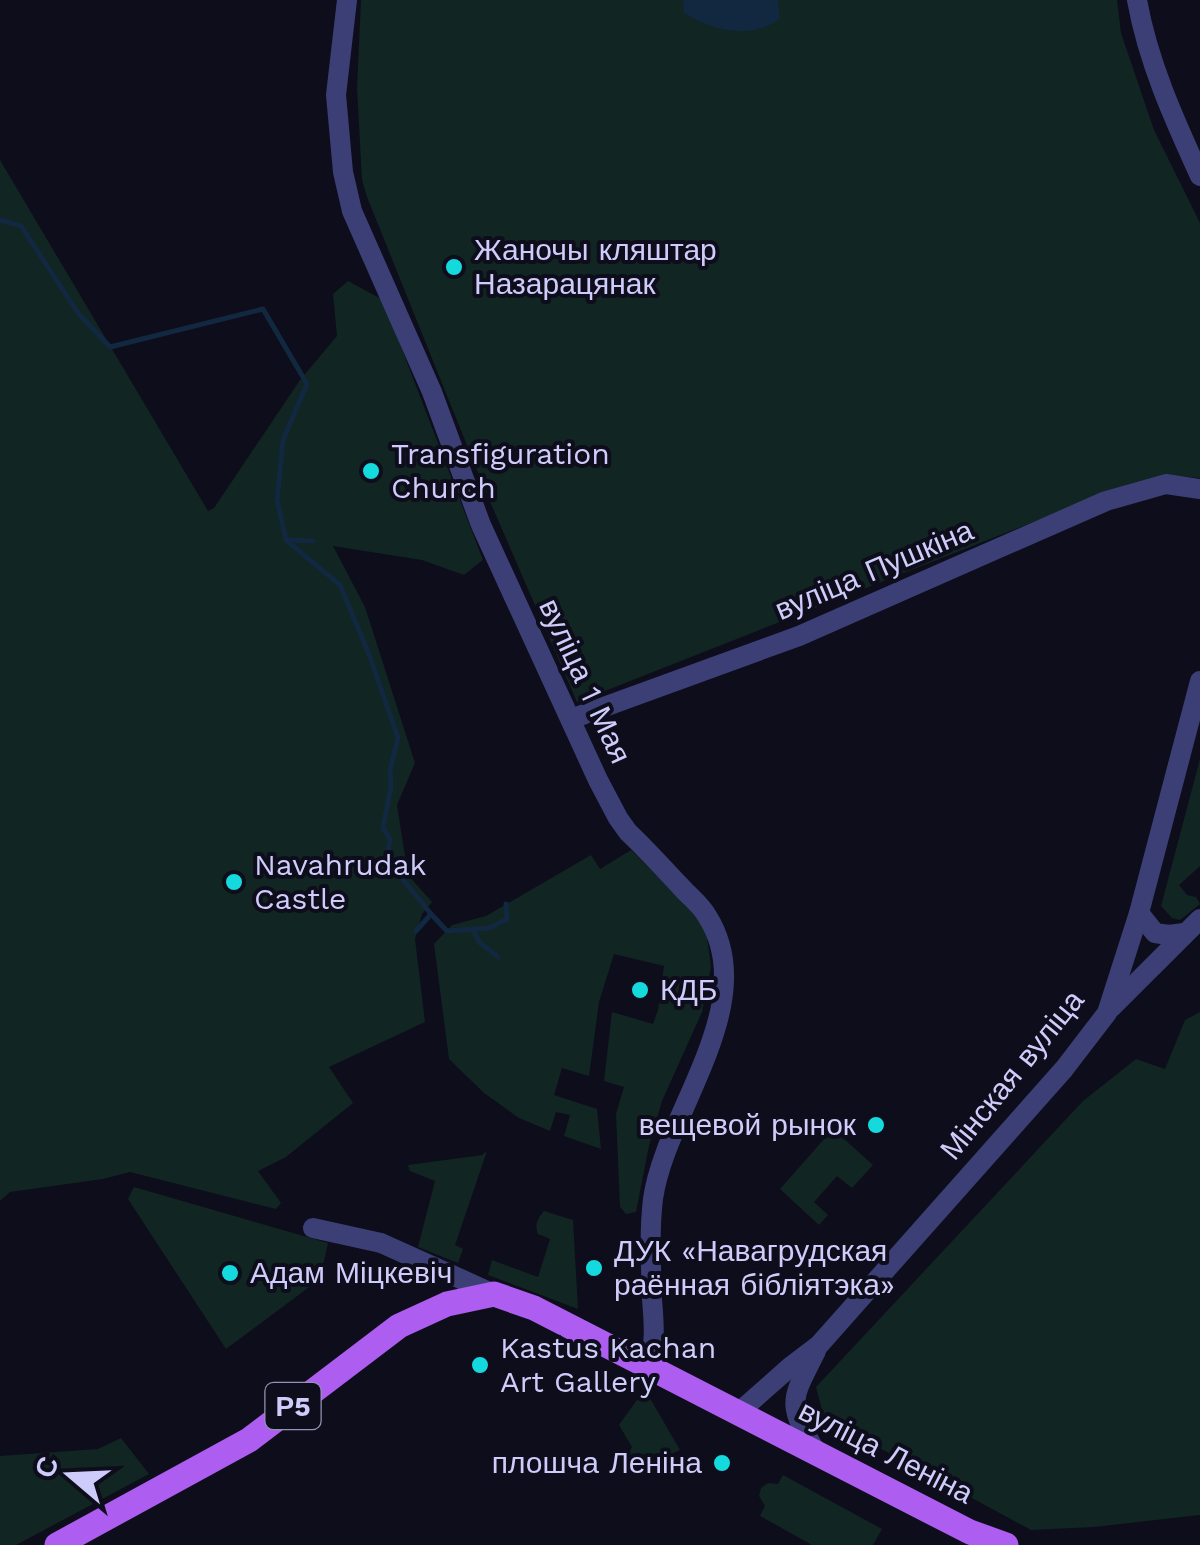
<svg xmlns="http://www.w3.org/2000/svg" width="1200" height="1545" viewBox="0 0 1200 1545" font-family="'Work Sans',sans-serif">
	<rect width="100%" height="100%" fill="#0e0d1b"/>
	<g fill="#112522">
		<polygon points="361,0 683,0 685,13 779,19 778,0 1117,0 1121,33 1154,130 1200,223 1200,478 1169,475 1107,493 577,702 485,490 367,197 362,180 357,88"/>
		<polygon points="0,160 208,511 214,508 300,380 337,336 333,294 348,281 383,300 483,560 464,575 422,560 333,546 365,607 415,763 397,805 408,875 432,902 422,914 415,939 425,1022 329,1067 353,1103 286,1157 258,1171 281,1203 276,1209 130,1172 103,1179 10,1192 0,1201"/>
		<polygon points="1200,759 1200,866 1179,885 1187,895 1196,897 1200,904 1180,920 1172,918 1161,906"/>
		<polygon points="631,850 699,917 707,937 711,966 702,1012 662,1101 649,1146 636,1212 626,1214 620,1207 616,1114 624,1087 604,1081 612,1012 653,1024 658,1010 664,966 614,954 599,1002 589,1076 562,1068 554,1095 597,1109 601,1149 564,1136 570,1115 556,1112 550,1131 519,1118 484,1093 449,1059 434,944 452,925 486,916 591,855 600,869"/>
		<polygon points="1200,1012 1200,1515 1094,1527 1031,1530 824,1418 816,1387 1083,1101 1136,1059 1165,1069 1185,1020"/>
		<polygon points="833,1129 873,1165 852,1188 837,1176 814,1202 828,1215 819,1225 780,1189"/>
		<polygon points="487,1151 455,1245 463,1249 458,1263 418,1247 435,1181 410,1171 408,1165 482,1155"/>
		<polygon points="134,1187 328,1243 320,1279 226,1349 128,1199"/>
		<path d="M544,1211L573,1220L578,1309L488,1275L492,1260L538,1277L550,1239L538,1234C534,1224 538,1218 544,1211Z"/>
		<polygon points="642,1393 647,1393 680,1450 626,1475 612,1458 630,1451 632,1447 619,1425"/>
		<polygon points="121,1438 149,1474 16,1545 0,1545 0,1456 98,1449"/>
		<polygon points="783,1475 882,1529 873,1545 812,1545 760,1516 765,1506 759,1496 761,1488 768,1483 778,1484"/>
	</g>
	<path fill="#122840" d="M683,0H778L780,19C750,40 713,31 684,13Z"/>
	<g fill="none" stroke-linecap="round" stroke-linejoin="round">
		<g stroke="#122840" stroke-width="5">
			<polyline points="0,220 21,226 78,313 110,347 263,309 307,384 283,440 277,500 286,540 340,585 370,657 398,738 390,770 391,786 383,828 390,839 387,860 431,914 416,931"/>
			<polyline points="286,540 313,541"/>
			<polyline points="431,914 447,931 489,928 507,919 506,904"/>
			<polyline points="473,930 480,943 498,957"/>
		</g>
		<g stroke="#3c3f76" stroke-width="20">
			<path d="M347,0L336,95L343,172L352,211L432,392L481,525L598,780L618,818L628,832C647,850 664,869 682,888C690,897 701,905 707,916C763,1003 665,1112 653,1199C649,1233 651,1266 652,1299C654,1324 656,1343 648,1367"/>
			<path d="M1137,0C1148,62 1174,119 1200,176"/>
			<polyline points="571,719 799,636 1106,501 1166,484 1200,489"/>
			<polyline points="1139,913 1155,933 1169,935 1184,933"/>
			<polyline points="1111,1008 1200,919"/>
			<polyline points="313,1228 381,1243 494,1294"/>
			<polyline points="738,1413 790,1367 819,1345 1064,1069 1107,1013 1139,913 1200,681"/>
			<path d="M816,1452C786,1402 791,1401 816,1351"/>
		</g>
		<polyline stroke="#ad5ef0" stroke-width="25" points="57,1545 249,1440 399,1326 447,1304 494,1294 534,1308 970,1532 1006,1545"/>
	</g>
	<g fill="#15dadd" stroke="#0e0d1b" stroke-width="4">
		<circle cx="454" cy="267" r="10"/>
		<circle cx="371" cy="471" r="10"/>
		<circle cx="234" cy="882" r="10"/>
		<circle cx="640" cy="990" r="10"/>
		<circle cx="876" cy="1125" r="10"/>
		<circle cx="594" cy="1268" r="10"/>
		<circle cx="230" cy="1273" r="10"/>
		<circle cx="480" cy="1365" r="10"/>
		<circle cx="722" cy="1463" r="10"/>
	</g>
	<g text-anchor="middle" stroke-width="8" stroke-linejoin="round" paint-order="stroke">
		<rect fill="#0e0d1b" stroke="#9493b7" stroke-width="2.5" x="265.5" y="1383" width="55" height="46" rx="8"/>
		<g font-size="28" font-weight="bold" fill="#ceccfa">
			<text x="293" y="1416">Р5</text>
		</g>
		<g font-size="30" fill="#ceccfa" stroke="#0e0d1b" text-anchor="start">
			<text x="474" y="260">Жаночы кляштар<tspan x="474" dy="34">Назарацянак</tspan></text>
			<text x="391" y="464">Transfiguration<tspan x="391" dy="34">Church</tspan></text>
			<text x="254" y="875">Navahrudak<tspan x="254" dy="34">Castle</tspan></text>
			<text x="660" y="1000">КДБ</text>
			<text x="856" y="1135" text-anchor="end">вещевой рынок</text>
			<text x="614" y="1261">ДУК «Навагрудская<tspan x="614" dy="34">раённая бібліятэка»</tspan></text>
			<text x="250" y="1283">Адам Міцкевіч</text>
			<text x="500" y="1358">Kastus Kachan<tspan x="500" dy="34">Art Gallery</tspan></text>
			<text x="702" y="1473" text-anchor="end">плошча Леніна</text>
		</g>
		<g font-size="30" fill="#ceccfa" stroke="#0e0d1b">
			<text transform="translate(874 570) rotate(-23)" y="10">вуліца Пушкіна</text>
			<text transform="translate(585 681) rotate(65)" y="10">вуліца 1 Мая</text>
			<text transform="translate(1012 1075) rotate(-51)" y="10">Мінская вуліца</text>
			<text transform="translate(886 1452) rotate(27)" y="10">вуліца Леніна</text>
		</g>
	</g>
	<g transform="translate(70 1475) rotate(289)" stroke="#0e0d1b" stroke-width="8" paint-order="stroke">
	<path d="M0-8L18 38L0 25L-18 38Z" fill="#ceccfa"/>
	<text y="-15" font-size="28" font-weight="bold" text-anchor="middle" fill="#ceccfa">С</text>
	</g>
</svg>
